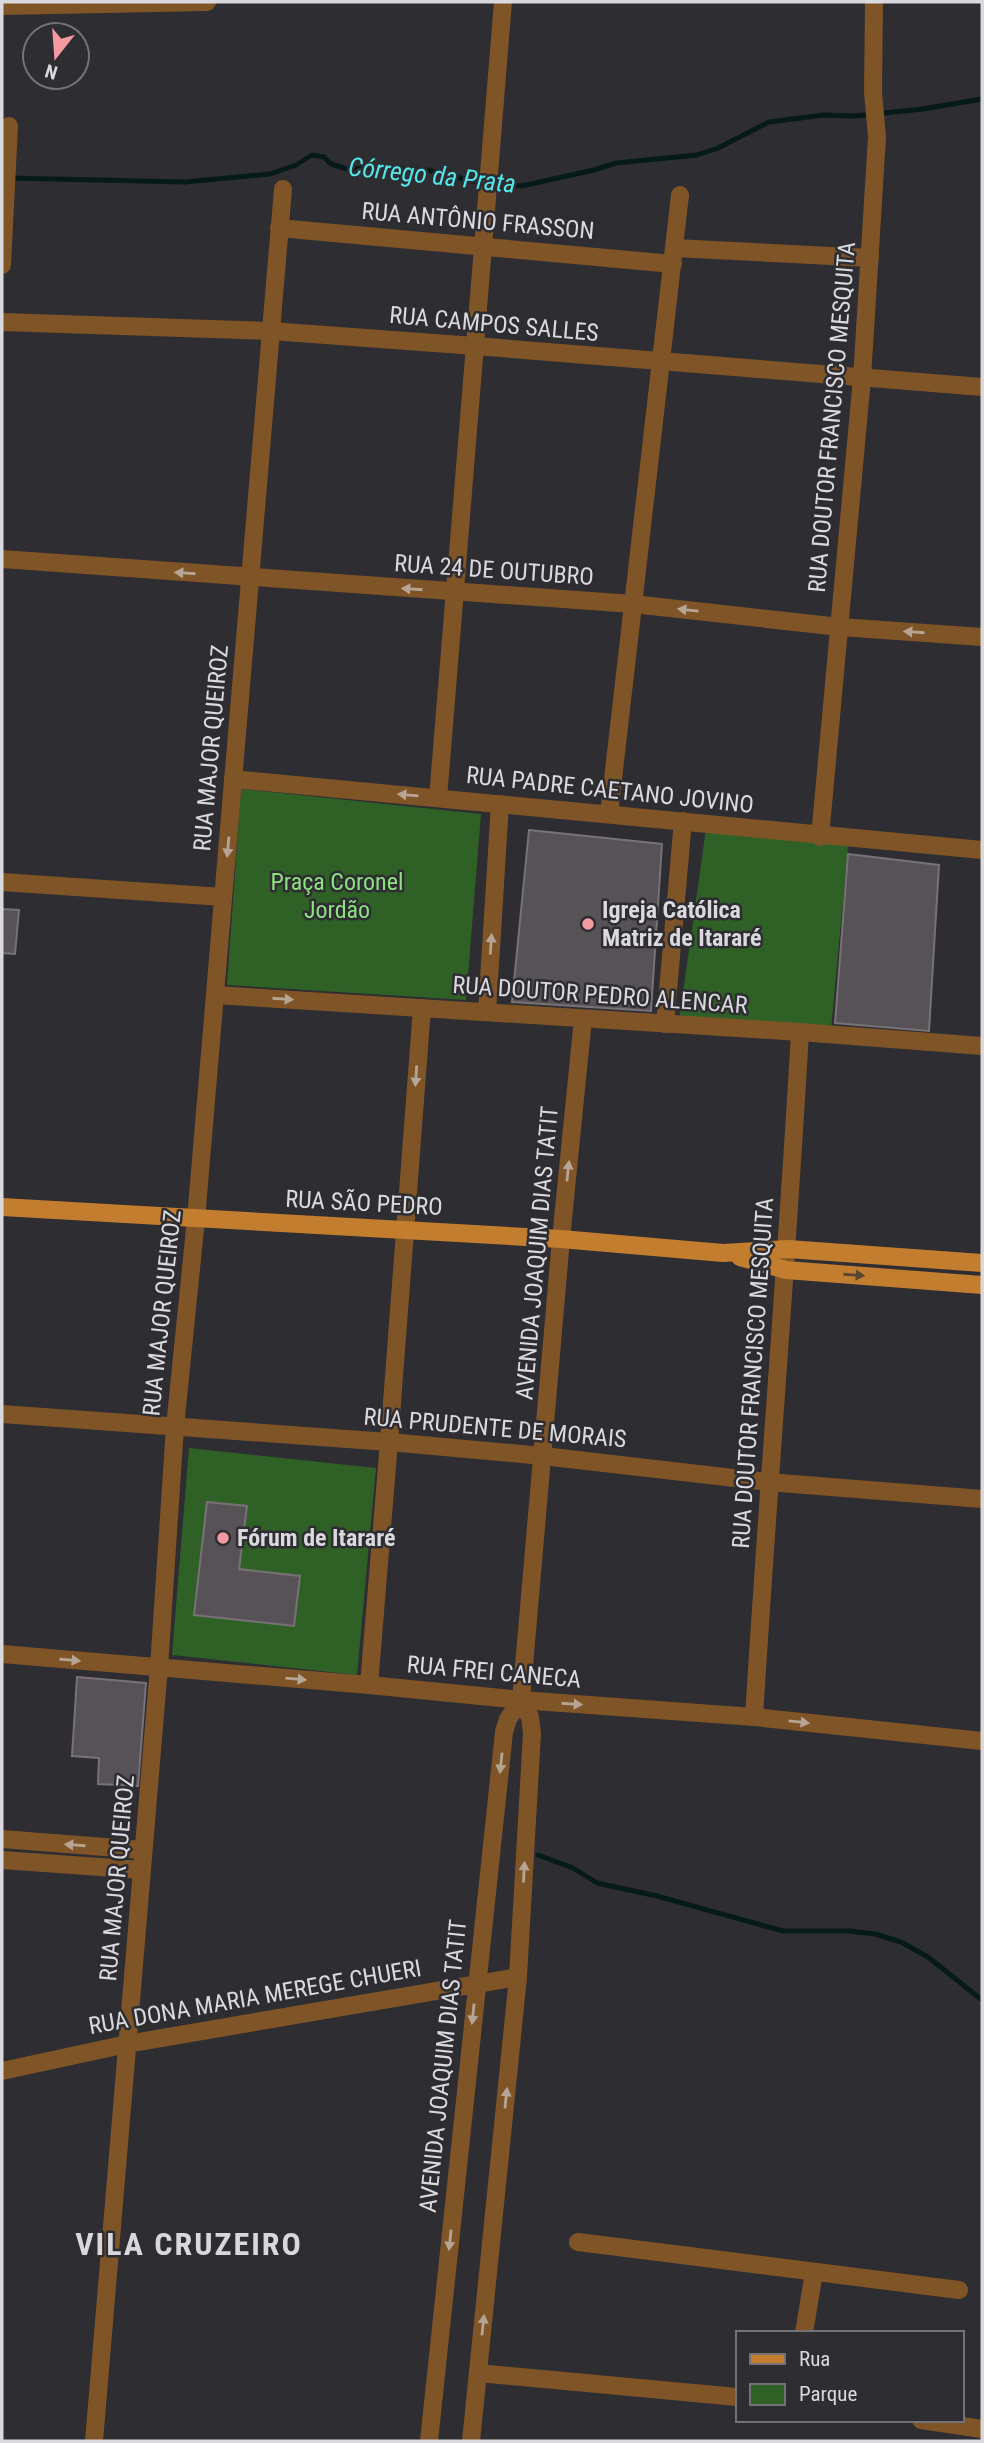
<svg xmlns="http://www.w3.org/2000/svg" width="984" height="2443" viewBox="0 0 984 2443" font-family="'Roboto Condensed',sans-serif">
	<rect width="100%" height="100%" fill="#2e2d32"/>
	<g fill="#2f6127">
		<polygon points="241,789 481,814 466,1000 227,985"/>
		<polygon points="706,829 848,846 831,1030 679,1021"/>
		<polygon points="189,1448 376,1468 357,1675 172,1655"/>
	</g>
	<g fill="none" stroke-linecap="round" stroke-linejoin="round">
		<g stroke="#071a1a" stroke-width="5">
			<polyline points="8,178 185,182 270,174 296,165 312,155 324,157 331,164 347,169 386,167 427,170 476,182 522,186 594,170 616,163 697,155 718,148 769,122 824,115 855,116 923,109 982,99"/>
			<polyline points="538,1855 573,1868 597,1883 657,1896 783,1931 849,1931 875,1934 901,1942 928,1957 982,2000"/>
		</g>
	</g>
	<g fill="#575256" stroke="#787277" stroke-width="2">
		<polygon points="529,830 662,844 651,1011 512,1002"/>
		<polygon points="848,854 939,865 929,1031 835,1023"/>
		<polygon points="2,909 19,910 15,954 2,953"/>
		<polygon points="207,1502 247,1506 239,1569 300,1576 294,1626 194,1615"/>
		<polygon points="77,1677 146,1683 138,1786 98,1784 99,1758 72,1756"/>
	</g>
	<g fill="none" stroke-linecap="round" stroke-linejoin="round">
		<g stroke="#7f5427" stroke-width="18">
			<polyline points="2,6 207,2"/>
			<polyline points="279,228 673,264"/>
			<polyline points="675,248 870,258"/>
			<polyline points="2,265 9,126"/>
			<polyline points="2,322 271,331 475,346 982,387"/>
			<polyline points="2,559 633,604 840,627 982,637"/>
			<polyline points="233,779 982,850"/>
			<polyline points="438,798 503,2"/>
			<polyline points="609,814 680,195"/>
			<polyline points="820,837 862,378 877,137 873,92 874,2"/>
			<polyline points="2,882 223,897"/>
			<polyline points="215,995 800,1032 982,1046"/>
			<polyline points="487,1012 500,804"/>
			<polyline points="665,1024 683,821"/>
			<polyline points="2,1414 389,1442 543,1456 768,1482 982,1499"/>
			<polyline points="2,1654 369,1685 521,1700 754,1717 982,1741"/>
			<polyline points="369,1685 389,1442 422,1008"/>
			<path d="M754,1717C768,1489 787,1261 800,1032"/>
			<polyline points="2,1839 143,1850"/>
			<polyline points="2,1860 142,1870"/>
			<polyline points="2,2071 127,2044 518,1977"/>
			<polyline points="578,2242 959,2290"/>
			<polyline points="804,2333 814,2272"/>
			<polyline points="478,2373 737,2397"/>
			<polyline points="921,2420 982,2429"/>
			<polyline points="94,2441 159,1667 175,1427 196,1219 283,189"/>
			<polyline points="429,2441 504,1732 508,1719 521,1700 561,1239 583,1019"/>
			<polyline points="471,2441 518,1977 532,1733 530,1717 521,1700"/>
		</g>
		<g stroke="#c27d2f" stroke-width="18">
			<polyline points="2,1207 561,1239 723,1253 788,1249 982,1263"/>
			<polyline points="740,1257 786,1270 982,1285"/>
		</g>
	</g>
	<defs><path id="oneway-solid" d="M-6-.8H1V-3.2L6.5 0L1 3.2V.8H-6Z" transform="scale(1.75)"/></defs>
	<g fill="#b6a494">
		<use href="#oneway-solid" transform="translate(185 573) rotate(-176)"/>
		<use href="#oneway-solid" transform="translate(412 589) rotate(-176)"/>
		<use href="#oneway-solid" transform="translate(688 610) rotate(-174)"/>
		<use href="#oneway-solid" transform="translate(914 632) rotate(-176)"/>
		<use href="#oneway-solid" transform="translate(408 795) rotate(-175)"/>
		<use href="#oneway-solid" transform="translate(228 847) rotate(95)"/>
		<use href="#oneway-solid" transform="translate(491 944) rotate(-86)"/>
		<use href="#oneway-solid" transform="translate(283 999) rotate(4)"/>
		<use href="#oneway-solid" transform="translate(416 1076) rotate(94)"/>
		<use href="#oneway-solid" transform="translate(568 1171) rotate(-84)"/>
		<use href="#oneway-solid" transform="translate(70 1660) rotate(5)"/>
		<use href="#oneway-solid" transform="translate(296 1679) rotate(5)"/>
		<use href="#oneway-solid" transform="translate(572 1704) rotate(4)"/>
		<use href="#oneway-solid" transform="translate(799 1722) rotate(6)"/>
		<use href="#oneway-solid" transform="translate(501 1763) rotate(96)"/>
		<use href="#oneway-solid" transform="translate(75 1845) rotate(-176)"/>
		<use href="#oneway-solid" transform="translate(524 1872) rotate(-87)"/>
		<use href="#oneway-solid" transform="translate(473 2014) rotate(96)"/>
		<use href="#oneway-solid" transform="translate(506 2098) rotate(-84)"/>
		<use href="#oneway-solid" transform="translate(450 2240) rotate(96)"/>
		<use href="#oneway-solid" transform="translate(483 2325) rotate(-84)"/>
	</g>
	<use fill="#5a4531" href="#oneway-solid" transform="translate(854 1275) rotate(4)"/>
	<g fill="#f49aa3" stroke="#2e2d32" stroke-width="2.5">
		<circle cx="588" cy="924" r="7"/>
		<circle cx="223" cy="1538" r="7"/>
	</g>
	<g text-anchor="middle" stroke-width="5" stroke-linejoin="round" paint-order="stroke">
		<g font-size="24" fill="#dad9dd" stroke="#2e2d32">
			<text transform="translate(478 221) rotate(5)" y="8">RUA ANTÔNIO FRASSON</text>
			<text transform="translate(494 324) rotate(5)" y="8">RUA CAMPOS SALLES</text>
			<text transform="translate(832 417) rotate(-85)" y="8">RUA DOUTOR FRANCISCO MESQUITA</text>
			<text transform="translate(494 570) rotate(4)" y="8">RUA 24 DE OUTUBRO</text>
			<text transform="translate(211 748) rotate(-85)" y="8">RUA MAJOR QUEIROZ</text>
			<text transform="translate(610 790) rotate(6)" y="8">RUA PADRE CAETANO JOVINO</text>
			<text transform="translate(600 995) rotate(4)" y="8">RUA DOUTOR PEDRO ALENCAR</text>
			<text transform="translate(364 1203) rotate(3)" y="8">RUA SÃO PEDRO</text>
			<text transform="translate(537 1253) rotate(-85)" y="8">AVENIDA JOAQUIM DIAS TATIT</text>
			<text transform="translate(162 1313) rotate(-84)" y="8">RUA MAJOR QUEIROZ</text>
			<text transform="translate(753 1373) rotate(-86)" y="8">RUA DOUTOR FRANCISCO MESQUITA</text>
			<text transform="translate(495 1428) rotate(5)" y="8">RUA PRUDENTE DE MORAIS</text>
			<text transform="translate(494 1672) rotate(5)" y="8">RUA FREI CANECA</text>
			<text transform="translate(117 1878) rotate(-85)" y="8">RUA MAJOR QUEIROZ</text>
			<text transform="translate(255 1997) rotate(-10)" y="8">RUA DONA MARIA MEREGE CHUERI</text>
			<text transform="translate(443 2066) rotate(-84)" y="8">AVENIDA JOAQUIM DIAS TATIT</text>
		</g>
		<g font-size="24" fill="#8de180" stroke="#2e2d32">
			<text x="337" y="890">Praça Coronel<tspan x="337" dy="28">Jordão</tspan></text>
		</g>
		<g font-size="24" font-weight="bold" fill="#dad9dd" stroke="#2e2d32" text-anchor="start">
			<text x="602" y="918">Igreja Católica<tspan x="602" dy="28">Matriz de Itararé</tspan></text>
			<text x="237" y="1546">Fórum de Itararé</text>
		</g>
		<g font-size="26" font-style="italic" fill="#54e7e9" stroke="#2e2d32">
			<text transform="translate(432 175) rotate(6)" y="9">Córrego da Prata</text>
		</g>
		<g font-size="32" font-weight="bold" letter-spacing="2" fill="#d9d7de" stroke="#2e2d32">
			<text x="189" y="2255">VILA CRUZEIRO</text>
		</g>
	</g>
	<rect width="984" height="2443" fill="none" stroke="#dad9dd" stroke-width="7"/>
	<rect x="736" y="2331" width="228" height="91" fill="#2e2d32" stroke="#737276" stroke-width="2"/>
	<rect x="750" y="2354" width="35" height="10" fill="#c27d2f" stroke="#737276" stroke-width="2"/>
	<text x="799" y="2366" font-size="21" fill="#dad9dd">Rua</text>
	<rect x="750" y="2384" width="35" height="21" fill="#2f6127" stroke="#737276" stroke-width="2"/>
	<text x="799" y="2401" font-size="21" fill="#dad9dd">Parque</text>
	<g transform="translate(56 56) rotate(197)"><circle r="33" fill="#2e2d32" stroke="#737276" stroke-width="2"/>
	<path d="M0-5L12 26L0 18L-12 26Z" fill="#f49aa3"/>
	<text y="-10" font-size="19" font-weight="bold" text-anchor="middle" fill="#dad9dd">N</text>
	</g>
</svg>
